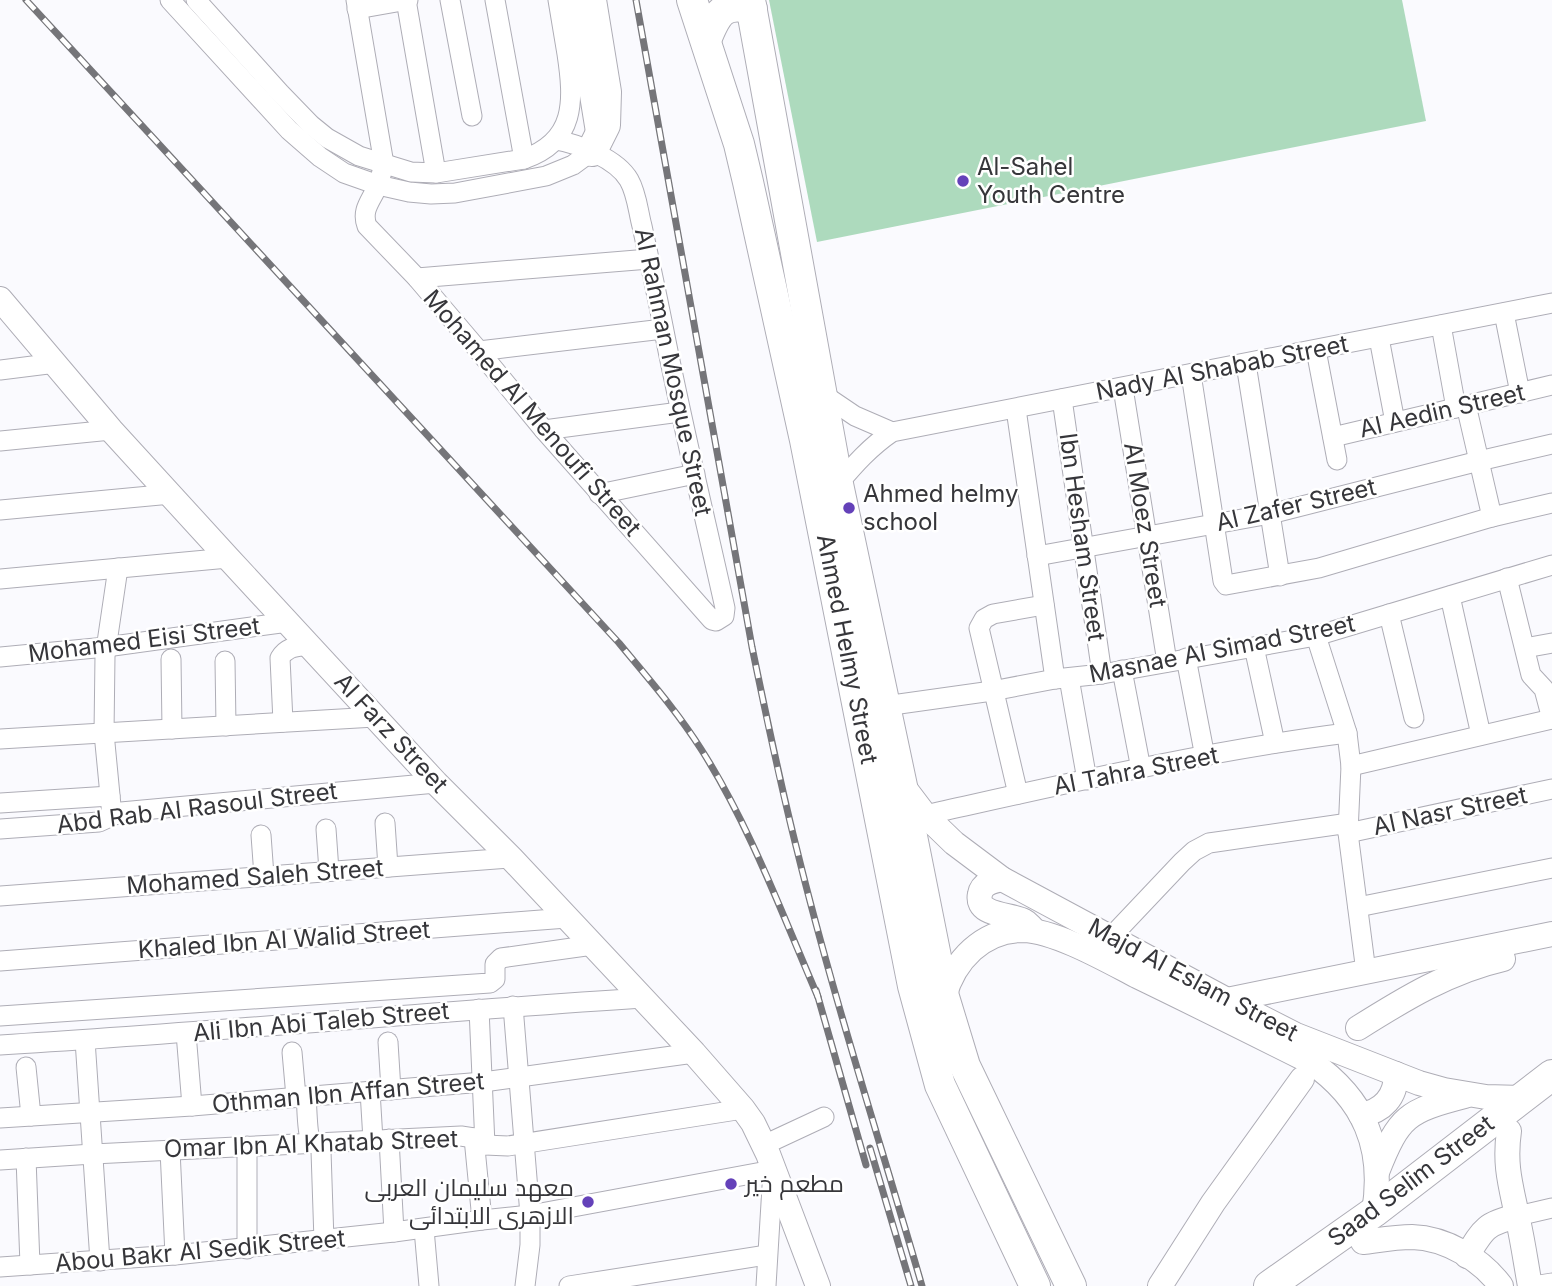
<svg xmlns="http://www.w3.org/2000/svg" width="1552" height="1286" viewBox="0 0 1552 1286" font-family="Inter,Cairo,sans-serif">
	<rect width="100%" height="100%" fill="#fafafe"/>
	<polygon fill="#addabd" points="769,0 1402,0 1426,121 817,242"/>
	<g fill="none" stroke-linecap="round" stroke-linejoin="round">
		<g stroke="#aeadb6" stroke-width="21">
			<g id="minor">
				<polyline points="170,0 289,130 320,157 344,173 378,185 409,192 431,194 455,193 546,176 573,165 592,151"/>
				<path d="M196,0L280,93L311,125L327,138L359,156L411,172L436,173L524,159C576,141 574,101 567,54C564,36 561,18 558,0"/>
				<path d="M356,0L384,164C382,172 380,180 377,187C371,201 361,210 367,226L417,278L479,351L544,430L712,620L716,621L724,616L725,608C705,518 683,427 665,336C658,300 650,263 642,226C638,211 637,194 629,180C617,159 579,144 556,140"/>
				<polyline points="406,0 436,173"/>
				<polyline points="450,0 472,116"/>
				<polyline points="495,0 524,159"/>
				<polyline points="574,0 595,129"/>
				<polyline points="357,9 408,0"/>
				<polyline points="417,278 649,259"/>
				<polyline points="1504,313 1520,393"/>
				<polyline points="1441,325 1456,408"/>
				<polyline points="1379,338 1395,422"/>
				<polyline points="1316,350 1337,460"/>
				<polyline points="479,351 663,329"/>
				<polyline points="1246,364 1280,576"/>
				<polyline points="0,370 56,363"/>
				<polyline points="1191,374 1223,581 1226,585 1319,568 1492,517 1552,503"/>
				<polyline points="1123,388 1167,662"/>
				<polyline points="821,393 855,416 892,432"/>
				<polyline points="1062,399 1102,674"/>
				<polyline points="1466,405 1492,517"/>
				<polyline points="1016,409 1055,679"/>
				<polyline points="544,430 680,412"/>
				<polyline points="1333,437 1552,385"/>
				<polyline points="0,441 111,430"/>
				<path d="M838,484C855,464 870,447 892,432L1552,303"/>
				<polyline points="599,494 695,474"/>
				<polyline points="0,510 171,494"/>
				<polyline points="1037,556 1270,514 1479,461 1552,444"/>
				<polyline points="1507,578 1531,675 1544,689 1552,719"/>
				<polyline points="0,579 228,558"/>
				<polyline points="1450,596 1481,735"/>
				<polyline points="1389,614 1414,718"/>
				<polyline points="1316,636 1347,733 1351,766 1348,833 1366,972"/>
				<polyline points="1254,647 1275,743"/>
				<polyline points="1525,648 1552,643"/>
				<polyline points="0,657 106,647 288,622"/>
				<polyline points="1186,658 1205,757"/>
				<polyline points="171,659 172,729"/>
				<polyline points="225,661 226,726"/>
				<polyline points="1122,670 1141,769"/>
				<polyline points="1069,678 1087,780"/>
				<polyline points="885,706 992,691 1055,679 1102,674 1316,636 1552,565"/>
				<path d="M283,722L280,658C287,646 297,647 309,645"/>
				<polyline points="0,739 375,717"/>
				<polyline points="1351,766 1552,719"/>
				<polyline points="1018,794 979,628 984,619 993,614 1044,605"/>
				<polyline points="0,803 110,796"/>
				<path d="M925,815C1065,784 1205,751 1347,733"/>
				<polyline points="112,816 104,733 105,656 118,568"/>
				<polyline points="385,823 388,867"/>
				<polyline points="0,829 99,822 121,812 436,783"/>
				<polyline points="326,829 329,871"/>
				<polyline points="1348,833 1552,789"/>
				<polyline points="261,835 264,876"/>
				<polyline points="0,896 511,858"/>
				<polyline points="1358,907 1552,868"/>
				<polyline points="1111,937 1182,862 1194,851 1209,843 1349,823"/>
				<polyline points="0,961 567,918"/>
				<polyline points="513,1006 530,1215 530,1245 525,1286"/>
				<polyline points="479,1009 485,1145"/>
				<polyline points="0,1016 490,983 495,979 495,964 501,958 593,945"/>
				<polyline points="186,1033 192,1106"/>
				<polyline points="85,1040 100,1261"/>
				<polyline points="388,1042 391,1090"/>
				<path d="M0,1045C214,1032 428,1012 642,998"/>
				<polyline points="292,1052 296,1097"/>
				<polyline points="26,1067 31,1116"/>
				<polyline points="370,1091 373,1140"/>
				<path d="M306,1096C307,1105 307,1131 310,1138C314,1144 318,1142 321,1151L324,1241"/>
				<polyline points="0,1118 192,1106 483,1082 694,1053"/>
				<polyline points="474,1138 482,1220"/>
				<polyline points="389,1139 394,1232"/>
				<polyline points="764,1145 824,1117"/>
				<polyline points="247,1146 247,1249"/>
				<polyline points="170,1150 175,1255"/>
				<polyline points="26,1158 30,1265"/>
				<polyline points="0,1160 93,1154 461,1136 474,1138 485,1145 508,1146 743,1109"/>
				<polyline points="1518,1216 1552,1208"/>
				<polyline points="424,1229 429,1286"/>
				<polyline points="0,1267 175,1255 394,1232 482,1220 530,1215 773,1170 766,1286"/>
				<polyline points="569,1286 767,1255"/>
				<polyline points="1533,1286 1552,1283"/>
			</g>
		</g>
		<g stroke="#aeadb6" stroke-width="26">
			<g id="tertiary">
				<polyline points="0,299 111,430 228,558 436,783 511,858 694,1053 743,1109 753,1123 768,1154 818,1286"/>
				<polyline points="903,786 925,815 954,843 1002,879 1227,1000 1296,1035 1419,1083 1444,1090 1486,1097 1522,1098"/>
				<path d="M1002,879C993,881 982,883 980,894C975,916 1011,914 1024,921C1028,923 1029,925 1032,928"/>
				<path d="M944,997C954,960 983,930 1023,930C1056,931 1108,961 1137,976C1195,1004 1253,1033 1311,1062C1364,1099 1385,1147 1374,1212"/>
				<polyline points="1227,1000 1552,934"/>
				<path d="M1358,1028C1404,999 1450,971 1503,959"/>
				<path d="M1361,1115C1383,1111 1396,1097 1396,1074"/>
				<path d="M1509,1131C1504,1166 1511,1186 1518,1220C1523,1242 1526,1264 1530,1286"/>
				<path d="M1377,1172C1399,1116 1407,1111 1465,1096"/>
				<path d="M1363,1242C1379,1240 1396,1237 1412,1237C1446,1238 1481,1259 1501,1286"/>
				<path d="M1467,1256C1483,1229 1486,1223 1518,1216"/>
				<polyline points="1160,1286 1213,1203 1302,1079"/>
			</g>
		</g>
		<g stroke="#aeadb6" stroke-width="32">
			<g id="primary">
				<polyline points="591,0 606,92 605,125 592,151"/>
				<polyline points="692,0 739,144 748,182 805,440 913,986 940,1085 1035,1286"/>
				<polyline points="750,0 838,484 902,786 944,997 965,1066 1071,1286"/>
				<path d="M706,40C716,15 723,0 752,9"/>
				<polyline points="1269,1286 1374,1212 1552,1075"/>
			</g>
		</g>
		<use href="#minor" stroke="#fff" stroke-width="19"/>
		<use href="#tertiary" stroke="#fff" stroke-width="24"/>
		<use href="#primary" stroke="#fff" stroke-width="30"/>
		<g stroke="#757579" stroke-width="7">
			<g id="rail">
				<path d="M26,0L619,643C647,677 677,711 701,749C750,826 782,914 818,997"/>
				<path d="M636,0L752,647C766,715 780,783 797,850C833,997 880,1141 922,1286"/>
				<polyline points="816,990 866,1165"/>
				<polyline points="870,1148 911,1286"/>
			</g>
		</g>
		<use href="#rail" stroke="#fff" stroke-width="4.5" stroke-dasharray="13" stroke-linecap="butt"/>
	</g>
	<g fill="#6441b9" stroke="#fff" stroke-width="2.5">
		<circle cx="963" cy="181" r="7"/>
		<circle cx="849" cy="508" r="7"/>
		<circle cx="731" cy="1184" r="7"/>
		<circle cx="588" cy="1202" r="7"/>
	</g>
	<g text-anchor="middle" stroke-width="5" stroke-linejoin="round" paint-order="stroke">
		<g font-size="24" fill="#36363a" stroke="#fff" text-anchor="start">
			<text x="977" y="175">Al-Sahel<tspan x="977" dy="28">Youth Centre</tspan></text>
			<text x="863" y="502">Ahmed helmy<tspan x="863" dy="28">school</tspan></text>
			<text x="745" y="1192">مطعم خير</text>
			<text x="574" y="1196" text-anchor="end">معهد سليمان العربى<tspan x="574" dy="28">الازهرى الابتدائى</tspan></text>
		</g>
		<g font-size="24" fill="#36363a" stroke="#fff">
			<text transform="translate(1222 368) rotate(-11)" y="8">Nady Al Shabab Street</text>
			<text transform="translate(673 372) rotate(78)" y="8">Al Rahman Mosque Street</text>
			<text transform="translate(1442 411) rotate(-13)" y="8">Al Aedin Street</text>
			<text transform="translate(532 413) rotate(49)" y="8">Mohamed Al Menoufi Street</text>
			<text transform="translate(1296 505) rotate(-13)" y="8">Al Zafer Street</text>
			<text transform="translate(1145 525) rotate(81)" y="8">Al Moez Street</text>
			<text transform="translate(1082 537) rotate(82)" y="8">Ibn Hesham Street</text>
			<text transform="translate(144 640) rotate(-7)" y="8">Mohamed Eisi Street</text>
			<text transform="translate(847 649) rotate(79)" y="8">Ahmed Helmy Street</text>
			<text transform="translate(1222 649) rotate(-11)" y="8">Masnae Al Simad Street</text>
			<text transform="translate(391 733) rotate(47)" y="8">Al Farz Street</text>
			<text transform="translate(1136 771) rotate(-11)" y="8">Al Tahra Street</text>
			<text transform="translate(197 808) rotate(-7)" y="8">Abd Rab Al Rasoul Street</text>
			<text transform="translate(1450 811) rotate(-12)" y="8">Al Nasr Street</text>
			<text transform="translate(255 877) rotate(-4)" y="8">Mohamed Saleh Street</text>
			<text transform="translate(284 940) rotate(-4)" y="8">Khaled Ibn Al Walid Street</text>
			<text transform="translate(1193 980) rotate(28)" y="8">Majd Al Eslam Street</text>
			<text transform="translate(321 1022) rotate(-5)" y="8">Ali Ibn Abi Taleb Street</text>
			<text transform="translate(348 1093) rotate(-5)" y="8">Othman Ibn Affan Street</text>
			<text transform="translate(311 1144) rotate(-2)" y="8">Omar Ibn Al Khatab Street</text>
			<text transform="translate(1411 1181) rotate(-37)" y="8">Saad Selim Street</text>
			<text transform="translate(200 1251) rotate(-5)" y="8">Abou Bakr Al Sedik Street</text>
		</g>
	</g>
</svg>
